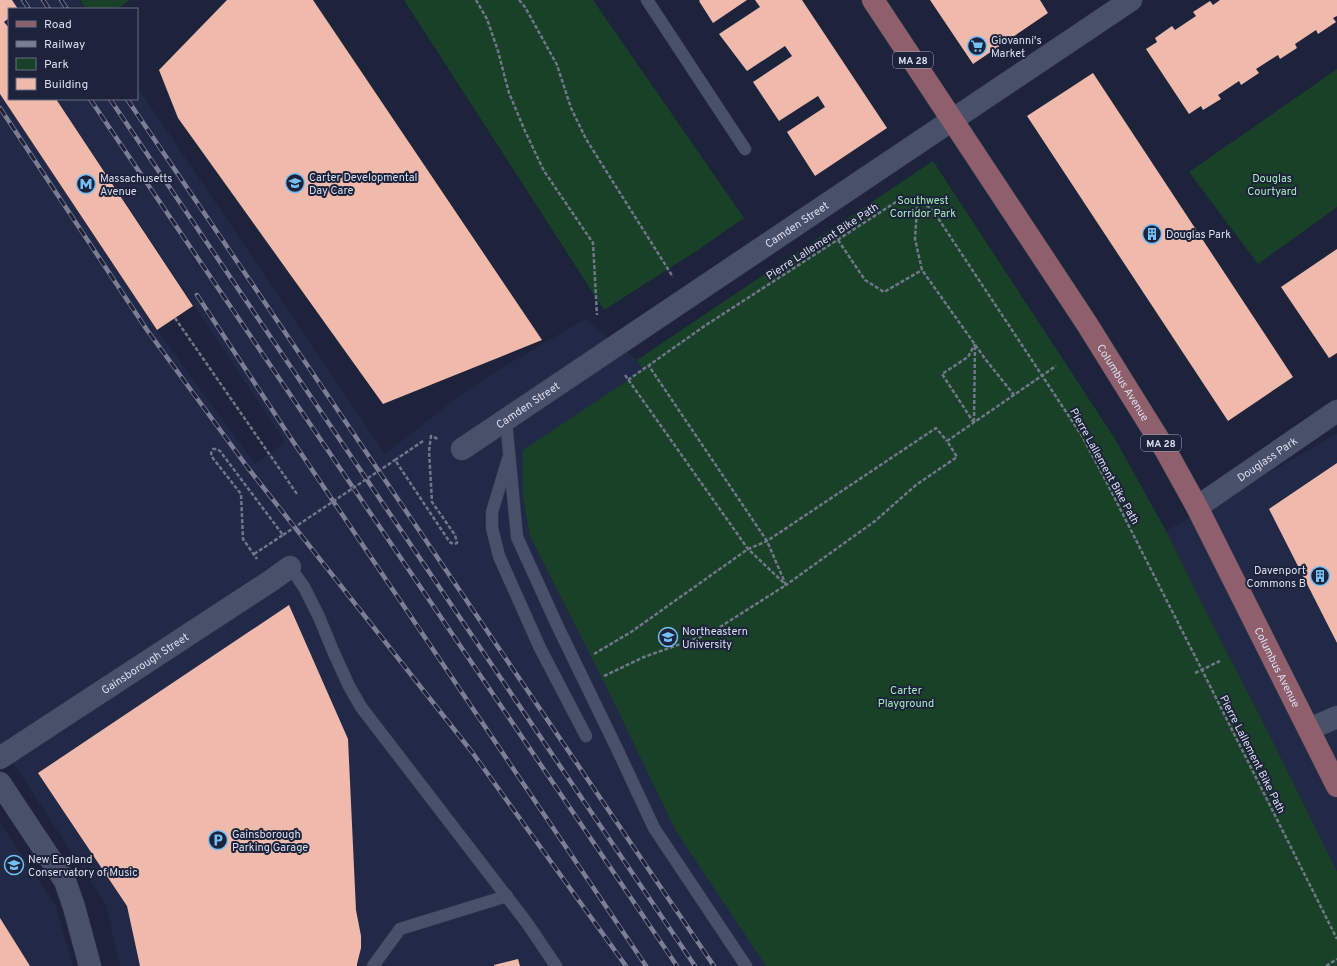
<svg xmlns="http://www.w3.org/2000/svg" width="1337" height="966" viewBox="0 0 1337 966" font-family="Overpass,sans-serif">
	<rect width="100%" height="100%" fill="#1d233a"/>
	<g fill="#222947">
		<polygon points="12,0 79,0 85,9 18,9"/>
		<polygon points="137,86 385,454 463,393 500,369 585,319 637,360 649,378 1032,311 1115,439 1166,531 1337,434 1337,966 120,966 106,905 0,743 0,94 157,330 255,464 285,442 56,99 137,99"/>
		<polygon points="0,823 56,907 73,966 0,966"/>
	</g>
	<g fill="#184127">
		<polygon points="80,0 130,0 117,9 86,9"/>
		<polygon points="404,0 593,0 744,218 698,250 604,310"/>
		<polygon points="1337,69 1337,207 1258,264 1189,172"/>
		<polygon points="933,161 1115,439 1166,531 1202,604 1271,738 1337,872 1337,966 766,966 676,831 607,688 530,536 523,497 523,450 643,370 637,360"/>
	</g>
	<g fill="#efb9ac">
		<polygon points="0,0 12,0 18,9 9,9 9,18 4,22 9,28 9,99 56,99 193,306 157,330 0,94"/>
		<polygon points="227,0 313,0 542,340 383,404 178,118 159,70"/>
		<polygon points="700,0 747,0 713,23 699,1"/>
		<polygon points="755,0 802,0 887,128 815,176 787,132 825,107 818,96 779,121 753,82 792,56 785,46 747,71 719,34 760,7"/>
		<polygon points="930,0 1040,0 1048,13 973,64"/>
		<polygon points="1220,0 1337,0 1337,16 1333,18 1336,22 1318,34 1316,30 1295,44 1297,48 1280,59 1278,55 1256,69 1259,73 1241,85 1239,81 1218,95 1221,99 1203,110 1201,106 1189,114 1146,49 1157,42 1155,38 1172,26 1175,30 1196,16 1193,12 1210,1 1213,5"/>
		<polygon points="1093,73 1293,377 1228,421 1027,116"/>
		<polygon points="1337,249 1337,353 1329,358 1281,287"/>
		<polygon points="1337,463 1337,643 1269,509"/>
		<polygon points="289,605 348,739 356,910 361,936 361,948 357,964 357,966 140,966 127,906 38,773"/>
		<polygon points="0,918 30,966 0,966"/>
		<polygon points="518,959 520,966 494,966 494,965"/>
	</g>
	<g fill="none" stroke-linecap="round" stroke-linejoin="round">
		<g stroke="#3a3e52" stroke-width="13">
			<g id="lane">
				<polyline points="647,0 745,149"/>
				<polyline points="506,420 517,537 557,625 619,753 654,828 746,966"/>
				<polyline points="508,459 492,512 492,528 499,556 540,648 586,736"/>
				<polyline points="290,567 304,587 319,617 333,651 349,686 361,707 527,923 556,966"/>
				<polyline points="373,966 400,929 507,896"/>
			</g>
		</g>
		<g stroke="#3a3e52" stroke-width="23">
			<g id="street">
				<path id="s1" d="M462,449L1131,0"/>
				<path id="s2" d="M1197,507L1337,411"/>
				<polyline points="1309,729 1337,717"/>
				<path id="s3" d="M0,758L272,580L290,567"/>
				<polyline points="0,783 65,881 74,907 90,966"/>
			</g>
		</g>
		<g stroke="#3a3e52" stroke-width="23">
			<g id="primary">
				<path id="s4" d="M873,0L1087,324L1166,451L1197,507L1337,786"/>
			</g>
		</g>
		<g stroke="#71768a" stroke-width="2.5" stroke-dasharray="4 2" stroke-linecap="butt">
			<polyline points="476,0 487,19 498,51 509,93 525,131 544,171 593,243 597,315"/>
			<polyline points="519,0 525,7 557,65 571,108 586,139 673,277"/>
			<polyline points="919,201 917,209 915,239 922,270 986,360 1014,395"/>
			<polyline points="838,240 865,280 884,292 922,270"/>
			<polyline points="175,318 297,494"/>
			<polyline points="625,375 748,549 786,585 875,521 916,485 957,457 947,441 1056,366"/>
			<path d="M628,380L706,325L896,202C910,195 924,201 934,212L1082,436L1106,481L1202,670L1337,939"/>
			<polyline points="974,422 975,345"/>
			<polyline points="974,423 942,374 968,357 975,344"/>
			<polyline points="423,441 395,460 449,541 451,543 454,544 457,543 455,535 432,502 429,451 431,436 438,439"/>
			<polyline points="254,554 283,535 220,451 217,449 213,449 211,453 212,457 241,494 243,539 257,559"/>
			<polyline points="594,654 631,632 748,549 767,541 936,428 947,441"/>
			<polyline points="1195,673 1220,661"/>
			<polyline points="604,676 644,657 709,634 786,585 767,541 649,366"/>
			<polyline points="1326,966 1337,959"/>
		</g>
		<use href="#lane" stroke="#49506a" stroke-width="12"/>
		<use href="#street" stroke="#49506a" stroke-width="22"/>
		<use href="#primary" stroke="#8f5f6b" stroke-width="22"/>
		<g stroke="#7a7f93" stroke-width="4.5">
			<g id="rail">
				<polyline points="23,0 29,9"/>
				<polyline points="43,0 49,9"/>
				<polyline points="61,0 67,9"/>
				<polyline points="90,99 677,966"/>
				<polyline points="110,99 695,966"/>
				<polyline points="127,99 714,966"/>
				<polyline points="0,108 147,330 248,468 472,752 626,966"/>
				<polyline points="197,295 288,434 646,966"/>
			</g>
		</g>
		<use href="#rail" stroke="#1d233a" stroke-width="3" stroke-dasharray="9" stroke-linecap="butt"/>
		<polyline stroke="#71768a" stroke-width="2.5" stroke-dasharray="4 2" stroke-linecap="butt" points="283,535 395,460"/>
	</g>
	<defs>
		<g id="supermarket-ring" transform="scale(1)"><circle r="9.5" fill="#1d233a" stroke="#74c0f6" stroke-width="1.5"/><path d="M-6-5.5h2.5l.6 2H6L4.5 2H-2.5L-4.4-4H-6ZM-1.5 3.2a1.3 1.3 0 1 0 .1 0ZM3 3.2a1.3 1.3 0 1 0 .1 0Z" fill="#74c0f6"/></g>
		<g id="school-ring" transform="scale(1)"><circle r="9.5" fill="#1d233a" stroke="#74c0f6" stroke-width="1.5"/><path d="M0-5L7-2L0 1L-7-2ZM-4 1L0 2.5L4 1V4Q0 6-4 4Z" fill="#74c0f6"/></g>
		<g id="metro-ring" transform="scale(1)"><circle r="9.5" fill="#1d233a" stroke="#74c0f6" stroke-width="1.5"/><path d="M-5.5 5V-5H-3L0 0L3-5H5.5V5H3V-.5L0 4L-3-.5V5Z" fill="#74c0f6"/></g>
		<g id="building-ring" transform="scale(1)"><circle r="9.5" fill="#1d233a" stroke="#74c0f6" stroke-width="1.5"/><path d="M-4-6H4V6H1V3H-1V6H-4ZM-2.5-4.3h1.7v1.8h-1.7ZM.8-4.3h1.7v1.8H.8ZM-2.5-1h1.7V.8h-1.7ZM.8-1h1.7V.8H.8Z" fill="#74c0f6"/></g>
		<g id="university-ring" transform="scale(1)"><circle r="9.5" fill="#1d233a" stroke="#74c0f6" stroke-width="1.5"/><path d="M0-5L7-2L0 1L-7-2ZM-4 1L0 2.5L4 1V4Q0 6-4 4Z" fill="#74c0f6"/></g>
		<g id="parking-ring" transform="scale(1)"><circle r="9.5" fill="#1d233a" stroke="#74c0f6" stroke-width="1.5"/><path d="M-3.5-5.5H1a3.5 3.5 0 0 1 0 7H-1V5.5H-3.5ZM-1-3.4V-.6H.8a1.4 1.4 0 0 0 0-2.8Z" fill="#74c0f6"/></g>
	</defs>
	<g fill-rule="evenodd">
		<use href="#supermarket-ring" x="977" y="46"/>
		<use href="#school-ring" x="295" y="183"/>
		<use href="#metro-ring" x="86" y="184"/>
		<use href="#building-ring" x="1152" y="234"/>
		<use href="#building-ring" x="1320" y="576"/>
		<use href="#university-ring" x="668" y="637"/>
		<use href="#parking-ring" x="218" y="840"/>
		<use href="#university-ring" x="14" y="865"/>
	</g>
	<g text-anchor="middle" stroke-width="4" stroke-linejoin="round" paint-order="stroke">
		<g fill="#1d233a" stroke="#a1a7b9" stroke-width="1">
			<rect x="893" y="52" width="40" height="16" rx="3"/>
			<rect x="1141" y="435" width="40" height="16" rx="3"/>
		</g>
		<g font-size="10" font-weight="bold" fill="#dadfef">
			<text x="913" y="64">MA 28</text>
			<text x="1161" y="447">MA 28</text>
		</g>
		<g font-size="11" fill="#dadfef" stroke="#1d233a" text-anchor="start">
			<text x="991" y="44">Giovanni's<tspan x="991" dy="13">Market</tspan></text>
			<text x="309" y="181">Carter Developmental<tspan x="309" dy="13">Day Care</tspan></text>
			<text x="100" y="182">Massachusetts<tspan x="100" dy="13">Avenue</tspan></text>
			<text x="1166" y="238">Douglas Park</text>
			<text x="1306" y="574" text-anchor="end">Davenport<tspan x="1306" dy="13">Commons B</tspan></text>
			<text x="682" y="635">Northeastern<tspan x="682" dy="13">University</tspan></text>
			<text x="232" y="838">Gainsborough<tspan x="232" dy="13">Parking Garage</tspan></text>
			<text x="28" y="863">New England<tspan x="28" dy="13">Conservatory of Music</tspan></text>
		</g>
		<g font-size="11" fill="#a6eaba" stroke="#1d233a">
			<text x="1272" y="182">Douglas<tspan x="1272" dy="13">Courtyard</tspan></text>
			<text x="923" y="204">Southwest<tspan x="923" dy="13">Corridor Park</tspan></text>
			<text x="906" y="694">Carter<tspan x="906" dy="13">Playground</tspan></text>
		</g>
		<g font-size="11" fill="#dadfef" stroke="#1d233a">
			<text dy="4" stroke="none"><textPath href="#s1" startOffset="403">Camden Street</textPath></text>
			<text transform="translate(822 241) rotate(-33)" y="4">Pierre Lallement Bike Path</text>
			<text dy="4" stroke="none"><textPath href="#s4" startOffset="457">Columbus Avenue</textPath></text>
			<text dy="4" stroke="none"><textPath href="#s1" startOffset="79">Camden Street</textPath></text>
			<text dy="4" stroke="none"><textPath href="#s2" startOffset="85">Douglass Park</textPath></text>
			<text transform="translate(1105 466) rotate(61)" y="4">Pierre Lallement Bike Path</text>
			<text dy="4" stroke="none"><textPath href="#s3" startOffset="173">Gainsborough Street</textPath></text>
			<text dy="4" stroke="none"><textPath href="#s4" startOffset="781">Columbus Avenue</textPath></text>
			<text transform="translate(1253 754) rotate(63)" y="4">Pierre Lallement Bike Path</text>
		</g>
	</g>
	<rect x="8" y="8" width="130" height="92" fill="#1d233a" stroke="#696e82"/>
	<rect x="16" y="21" width="20" height="6" fill="#8f5f6b" stroke="#696e82"/>
	<text x="44" y="28" font-size="12" fill="#dadfef">Road</text>
	<rect x="16" y="41" width="20" height="6" fill="#7a7f93" stroke="#696e82"/>
	<text x="44" y="48" font-size="12" fill="#dadfef">Railway</text>
	<rect x="16" y="58" width="20" height="12" fill="#184127" stroke="#696e82"/>
	<text x="44" y="68" font-size="12" fill="#dadfef">Park</text>
	<rect x="16" y="78" width="20" height="12" fill="#efb9ac" stroke="#696e82"/>
	<text x="44" y="88" font-size="12" fill="#dadfef">Building</text>
</svg>
